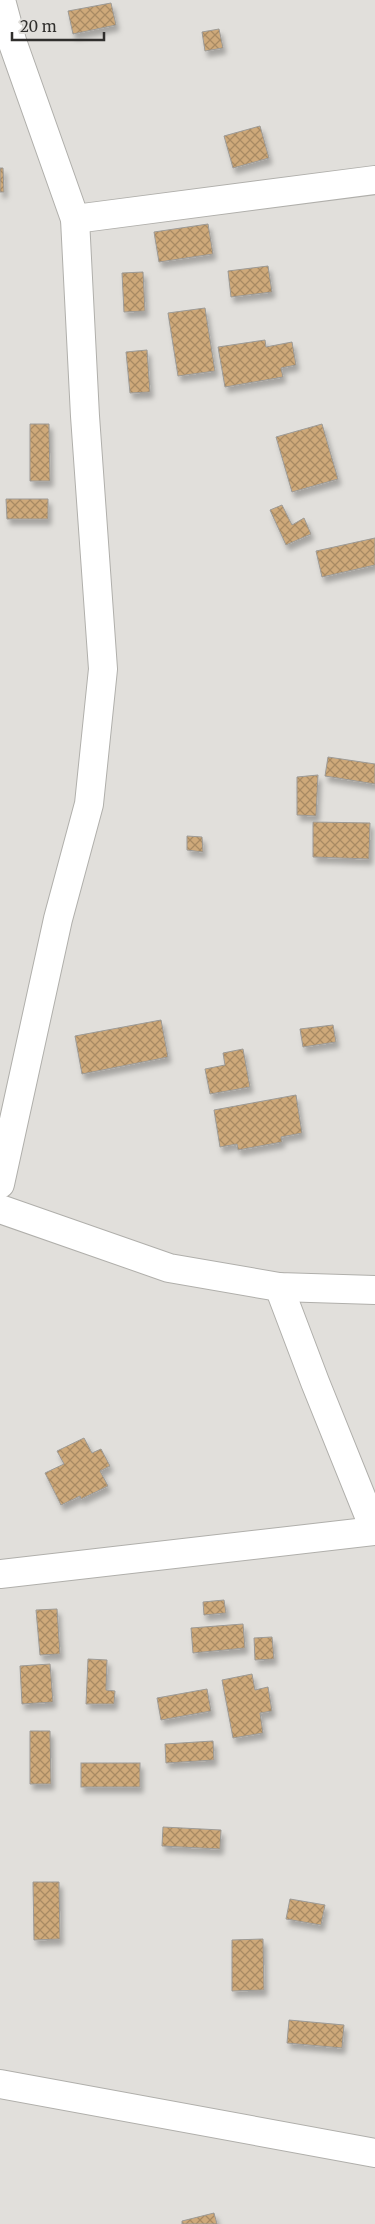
<svg xmlns="http://www.w3.org/2000/svg" width="375" height="2224" viewBox="0 0 375 2224" font-family="Merriweather,serif">
	<defs>
		<pattern id="building-cross-hatch" width="8" height="8" patternUnits="userSpaceOnUse" patternTransform="scale(1.25)"><rect width="8" height="8" fill="#cea97a"/><path d="M0 0l8 8M0 8l8-8" fill="none" stroke="#a88a64"/></pattern>
		<filter id="shadow"><feDropShadow dx="3" dy="5.5" stdDeviation="2.5" flood-color="#0004"/></filter>
	</defs>
	<rect width="100%" height="100%" fill="#e1dfdb"/>
	<g fill="url(#building-cross-hatch)" stroke="#9c9a96" filter="url(#shadow)">
		<polygon points="111,3 116,25 73,34 68,11"/>
		<polygon points="219,29 223,48 205,51 202,32"/>
		<polygon points="260,126 269,158 233,168 224,136"/>
		<polygon points="0,168 3,168 4,192 0,192"/>
		<polygon points="208,224 213,254 159,262 154,232"/>
		<polygon points="268,266 272,292 231,297 228,271"/>
		<polygon points="143,272 145,311 124,312 122,273"/>
		<polygon points="205,308 215,371 178,376 168,313"/>
		<polygon points="265,340 266,347 292,342 296,365 281,368 283,377 225,387 218,347"/>
		<polygon points="147,350 150,392 130,393 126,352"/>
		<polygon points="30,424 49,424 50,481 30,481"/>
		<polygon points="322,424 338,479 292,492 276,437"/>
		<polygon points="6,499 48,499 48,519 7,519"/>
		<polygon points="282,505 292,525 304,518 311,534 286,545 270,510"/>
		<polygon points="375,538 375,565 322,577 316,551"/>
		<polygon points="328,757 375,764 375,784 325,776"/>
		<polygon points="318,775 316,816 297,815 297,777"/>
		<polygon points="313,822 370,823 369,859 313,857"/>
		<polygon points="187,836 202,837 203,852 187,850"/>
		<polygon points="161,1020 168,1057 82,1074 75,1036"/>
		<polygon points="333,1025 336,1042 303,1047 300,1029"/>
		<polygon points="243,1049 250,1087 210,1094 205,1069 225,1065 223,1053"/>
		<polygon points="296,1095 302,1133 281,1137 282,1142 238,1150 237,1144 220,1147 214,1110"/>
		<polygon points="84,1438 92,1453 101,1449 110,1466 100,1471 108,1486 81,1499 80,1496 61,1505 45,1473 64,1464 57,1451"/>
		<polygon points="224,1600 226,1613 204,1615 203,1602"/>
		<polygon points="57,1609 60,1654 40,1655 36,1610"/>
		<polygon points="243,1624 245,1648 193,1653 191,1628"/>
		<polygon points="272,1637 274,1659 255,1660 254,1638"/>
		<polygon points="88,1659 107,1660 106,1690 115,1691 114,1704 86,1704"/>
		<polygon points="50,1664 53,1702 22,1704 20,1666"/>
		<polygon points="252,1674 255,1690 268,1687 272,1711 260,1713 263,1733 233,1738 222,1680"/>
		<polygon points="207,1689 211,1711 161,1720 157,1698"/>
		<polygon points="30,1731 50,1731 51,1784 30,1784"/>
		<polygon points="213,1741 214,1760 166,1763 165,1744"/>
		<rect x="81" y="1763" width="59" height="24"/>
		<polygon points="163,1827 221,1830 220,1849 162,1846"/>
		<polygon points="33,1882 59,1882 60,1939 34,1940"/>
		<polygon points="290,1899 325,1905 321,1925 286,1919"/>
		<polygon points="263,1939 264,1990 232,1991 232,1940"/>
		<polygon points="289,2020 344,2025 342,2048 287,2043"/>
		<polygon points="214,2213 217,2224 182,2224 182,2221"/>
	</g>
	<g fill="none" stroke-linecap="round" stroke-linejoin="round">
		<g stroke="#b0afab" stroke-width="30">
			<g id="minor">
				<polyline points="75,219 375,180"/>
				<polyline points="0,1184 58,919 89,804 103,669 85,416 75,219 12,41 1,0"/>
				<polyline points="0,1209 169,1268 279,1287 375,1290"/>
				<polyline points="279,1287 315,1382 375,1531"/>
				<polyline points="0,1574 375,1531"/>
				<polyline points="0,2084 375,2153"/>
			</g>
		</g>
		<use href="#minor" stroke="#fff" stroke-width="28"/>
	</g>
	<path d="M12 32v8h92v-8" fill="none" stroke="#302f2d" stroke-width="2.5"/>
	<text x="20" y="32" font-size="15" fill="#302f2d" stroke="#e1dfdb" stroke-width="4" paint-order="stroke">20 m</text>
</svg>
